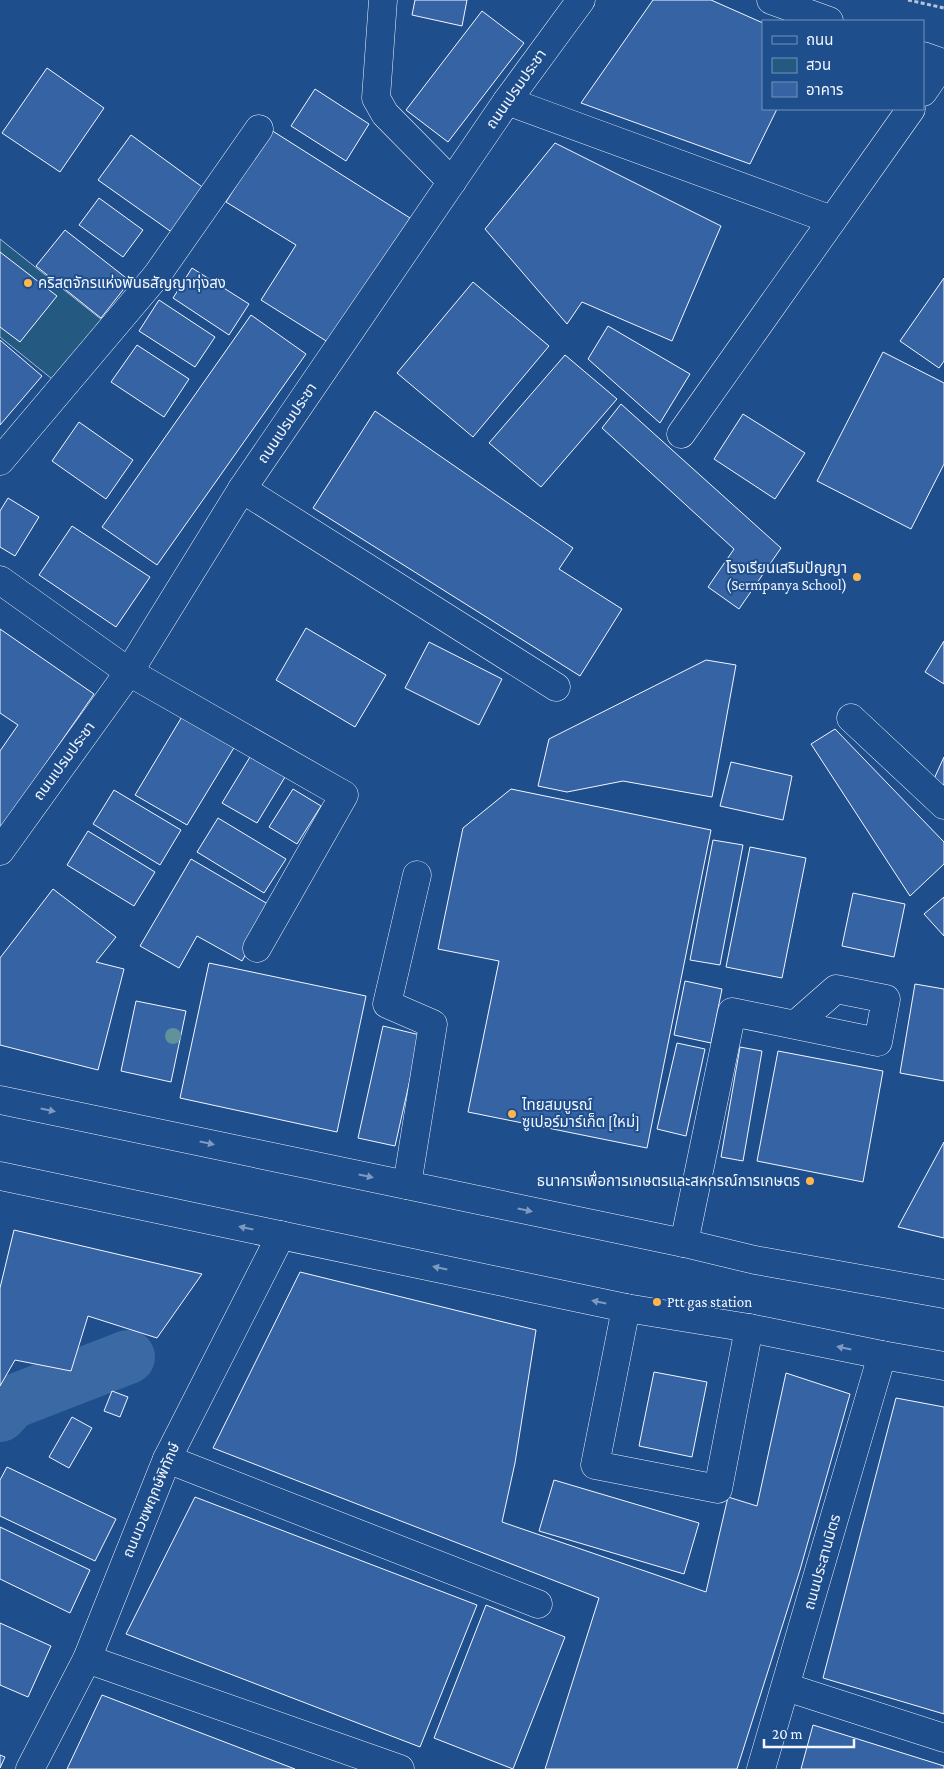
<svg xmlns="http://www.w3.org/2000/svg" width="944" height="1769" viewBox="0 0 944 1769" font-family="'Crimson Pro','Noto Sans Thai',serif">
	<rect width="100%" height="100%" fill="#1f4e8c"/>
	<polygon fill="#245a82" stroke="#a8bbd7" points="0,239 112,328 62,387 0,337"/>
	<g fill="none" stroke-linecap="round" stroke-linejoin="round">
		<polyline stroke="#3b69a3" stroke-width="54" points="0,1415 12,1402 128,1357"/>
	</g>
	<g fill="#3563a3" stroke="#f2f6ff">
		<polygon points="415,0 467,0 462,26 412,15"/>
		<polygon points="653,0 711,0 763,23 763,109 777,109 750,164 581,103"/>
		<polygon points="482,11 524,43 448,142 406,110"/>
		<polygon points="47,68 104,108 60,172 2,133"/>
		<polygon points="315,89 369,124 346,161 291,126"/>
		<polygon points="271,130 410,218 331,344 261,300 296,245 226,202"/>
		<polygon points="131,135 205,189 173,233 98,180"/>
		<polygon points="555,143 721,226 672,341 582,302 567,324 485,229"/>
		<polygon points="99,198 143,230 123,257 79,225"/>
		<polygon points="65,230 130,281 101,318 36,266"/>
		<polygon points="0,252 57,296 20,342 0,327"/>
		<polygon points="192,268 249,304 229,335 173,298"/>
		<polygon points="944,278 944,361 939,368 900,341"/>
		<polygon points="473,282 549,346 473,437 397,373"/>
		<polygon points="159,300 215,337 195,367 139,331"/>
		<polygon points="251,315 306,354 157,565 102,527"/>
		<polygon points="608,326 690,374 660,423 588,359"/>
		<polygon points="0,340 42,376 0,425"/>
		<polygon points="137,345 189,379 164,417 111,382"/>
		<polygon points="883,352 944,383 944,464 911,529 817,481"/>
		<polygon points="565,355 617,399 541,487 489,443"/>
		<polygon points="621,404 781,548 739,609 708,587 734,549 602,428"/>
		<polygon points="375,411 573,548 559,569 622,609 580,676 313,508"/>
		<polygon points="743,414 805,453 775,499 714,459"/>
		<polygon points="79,422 133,460 106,499 52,461"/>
		<polygon points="8,498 39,517 15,556 0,547 0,511"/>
		<polygon points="72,526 150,577 116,627 39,575"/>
		<polygon points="306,628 386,675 355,727 276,680"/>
		<polygon points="0,629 94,694 0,830 0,751 18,725 0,713"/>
		<polygon points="944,641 944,684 925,672"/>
		<polygon points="429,642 502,679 479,725 405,688"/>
		<polygon points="706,660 736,665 712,797 623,781 567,792 538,786 549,739"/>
		<polygon points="183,715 235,746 187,825 135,795"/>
		<polygon points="835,729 944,842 944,864 910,896 811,744"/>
		<polygon points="250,757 285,777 257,823 222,803"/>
		<polygon points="944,757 944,785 933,781"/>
		<polygon points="731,762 792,776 783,820 720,806"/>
		<polygon points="293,789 321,806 297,844 269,827"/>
		<polygon points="511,789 711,830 647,1148 468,1112 499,961 438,949 463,828"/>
		<polygon points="114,790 181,830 160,865 93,824"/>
		<polygon points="218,818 286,859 264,893 197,852"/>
		<polygon points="88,831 155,872 134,906 67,865"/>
		<polygon points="713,840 743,845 720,965 690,960"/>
		<polygon points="750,847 806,858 782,978 726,967"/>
		<polygon points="191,859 273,907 242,961 197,936 179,968 140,946"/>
		<polygon points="53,889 116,937 96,962 124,969 98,1070 0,1045 0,958"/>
		<polygon points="853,893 905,904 894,957 842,946"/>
		<polygon points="944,897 944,936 924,914"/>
		<polygon points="209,963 366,996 337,1132 180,1098"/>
		<polygon points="685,981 722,989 711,1043 674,1035"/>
		<polygon points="915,984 944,989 944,1081 900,1073"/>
		<polygon points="136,1001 186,1011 171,1082 121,1071"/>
		<polygon points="383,1026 420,1035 395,1146 358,1138"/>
		<polygon points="677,1043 705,1049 686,1136 657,1129"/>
		<polygon points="740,1047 762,1051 743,1161 721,1157"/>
		<polygon points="778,1051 883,1071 863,1182 757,1161"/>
		<polygon points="944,1142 944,1238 898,1227"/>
		<polygon points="14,1230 202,1274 157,1338 88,1316 71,1371 15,1360 0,1386 0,1288"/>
		<polygon points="300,1272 536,1330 515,1463 502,1522 706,1592 728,1497 757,1506 786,1373 850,1394 800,1570 737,1769 545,1769 599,1598 213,1448"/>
		<polygon points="654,1372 707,1382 692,1457 639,1446"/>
		<polygon points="112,1391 128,1397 120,1417 104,1411"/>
		<polygon points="896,1398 944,1407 944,1714 823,1678"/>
		<polygon points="72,1417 92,1428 69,1468 49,1457"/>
		<polygon points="7,1467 116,1519 95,1561 0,1516 0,1480"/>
		<polygon points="554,1480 699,1523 684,1574 539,1531"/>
		<polygon points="195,1497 477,1605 420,1747 126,1634"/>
		<polygon points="0,1527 90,1570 70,1613 0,1579"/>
		<polygon points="486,1605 565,1637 513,1769 434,1738"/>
		<polygon points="0,1623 51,1646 28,1697 0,1685"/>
		<polygon points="102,1695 295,1769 67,1769"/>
		<polygon points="813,1725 944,1766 944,1769 801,1769"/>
		<polygon points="0,1755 5,1757 0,1768"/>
	</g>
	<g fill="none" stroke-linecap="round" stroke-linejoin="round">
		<g stroke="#f2f6ff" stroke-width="29">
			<g id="minor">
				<polyline points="383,0 376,98 385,114 452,182"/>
				<polyline points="771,0 829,21"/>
				<polyline points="923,56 943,63 923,92"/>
				<polyline points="507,101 832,220"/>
				<polyline points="681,434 911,109"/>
				<polyline points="0,461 157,275 259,129"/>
				<polyline points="242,489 556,687"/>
				<polyline points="0,580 129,672 344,795 257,948"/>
				<polyline points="851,718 944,805"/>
				<polyline points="0,851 129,672 242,489 507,101 581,0"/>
				<polyline points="407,1185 433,1024 387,1004 417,875"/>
				<polyline points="684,1243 732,1012 878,1042 886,999 836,989 795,1025"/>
				<polyline points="626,1308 595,1465 718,1489 749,1328"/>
				<polyline points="167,1459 538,1604"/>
				<polyline points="87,1659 400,1769"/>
				<polyline points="786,1687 944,1738"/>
				<polyline points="30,1769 87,1659 167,1459 281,1235"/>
				<polyline points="761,1769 882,1355"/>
			</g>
		</g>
		<g stroke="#f2f6ff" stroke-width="29">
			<g id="major">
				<polyline points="0,1100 684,1243 755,1260 944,1294"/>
				<polyline points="0,1176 626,1308 749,1328 882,1355 944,1366"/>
			</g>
		</g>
		<polyline stroke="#b3c4dc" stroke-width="3" stroke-dasharray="4 2.5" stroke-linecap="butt" points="908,0 944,8"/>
		<use href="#minor" stroke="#1f4e8c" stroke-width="28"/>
		<use href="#major" stroke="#1f4e8c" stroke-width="28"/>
	</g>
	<circle fill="#61919a" cx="173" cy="1036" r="8"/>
	<defs><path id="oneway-solid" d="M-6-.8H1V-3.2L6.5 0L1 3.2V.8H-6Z" transform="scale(1.25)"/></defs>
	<g fill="#7e9ac0">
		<use href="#oneway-solid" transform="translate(48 1110) rotate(12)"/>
		<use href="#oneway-solid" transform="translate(207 1143) rotate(12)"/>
		<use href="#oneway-solid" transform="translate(366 1176) rotate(12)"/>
		<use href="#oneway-solid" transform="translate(525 1210) rotate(12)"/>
		<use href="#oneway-solid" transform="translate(246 1228) rotate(-168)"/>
		<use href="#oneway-solid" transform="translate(440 1268) rotate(-168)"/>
		<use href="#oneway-solid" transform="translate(599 1302) rotate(-168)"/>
		<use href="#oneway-solid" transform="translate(844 1348) rotate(-168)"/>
	</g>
	<g fill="#ffb74d" stroke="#1f4e8c" stroke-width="2">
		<circle cx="28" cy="283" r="5"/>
		<circle cx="857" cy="577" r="5"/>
		<circle cx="512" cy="1114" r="5"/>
		<circle cx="810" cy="1181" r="5"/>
		<circle cx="657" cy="1302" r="5"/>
	</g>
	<g text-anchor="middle" stroke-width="4" stroke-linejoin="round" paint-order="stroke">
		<g font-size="15" fill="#f2f6ff" stroke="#1f4e8c">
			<text transform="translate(516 89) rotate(-55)" y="5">ถนนเปรมประชา</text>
			<text transform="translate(287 423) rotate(-56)" y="5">ถนนเปรมประชา</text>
			<text transform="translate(64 761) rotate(-54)" y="5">ถนนเปรมประชา</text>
			<text transform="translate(151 1500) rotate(-67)" y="5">ถนนเวชพฤกษ์พิทักษ์</text>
			<text transform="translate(822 1562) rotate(-74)" y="5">ถนนประสานมิตร</text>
		</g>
		<g font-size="15" fill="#f2f6ff" stroke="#1f4e8c" text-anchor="start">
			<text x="38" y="288">คริสตจักรแห่งพันธสัญญาทุ่งสง</text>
			<text x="847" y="573" text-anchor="end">โรงเรียนเสริมปัญญา<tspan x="847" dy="17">(Sermpanya School)</tspan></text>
			<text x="522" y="1110">ไทยสมบูรณ์<tspan x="522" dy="17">ซูเปอร์มาร์เก็ต [ใหม่]</tspan></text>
			<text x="800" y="1186" text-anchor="end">ธนาคารเพื่อการเกษตรและสหกรณ์การเกษตร</text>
			<text x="667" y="1307">Ptt gas station</text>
		</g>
	</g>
	<rect x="762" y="20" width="162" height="90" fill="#1f4e8c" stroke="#7391ba"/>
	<rect x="772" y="36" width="25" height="8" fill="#1f4e8c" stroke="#7391ba"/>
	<text x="806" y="45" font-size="15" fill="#f2f6ff">ถนน</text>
	<rect x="772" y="58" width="25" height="15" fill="#245a82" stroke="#7391ba"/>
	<text x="806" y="70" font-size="15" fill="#f2f6ff">สวน</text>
	<rect x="772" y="82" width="25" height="15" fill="#3563a3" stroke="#7391ba"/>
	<text x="806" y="95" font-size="15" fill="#f2f6ff">อาคาร</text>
	<path d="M764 1739v8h90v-8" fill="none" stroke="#f2f6ff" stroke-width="2.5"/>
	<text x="772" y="1739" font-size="15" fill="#f2f6ff" stroke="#1f4e8c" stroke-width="4" paint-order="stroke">20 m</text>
</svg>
